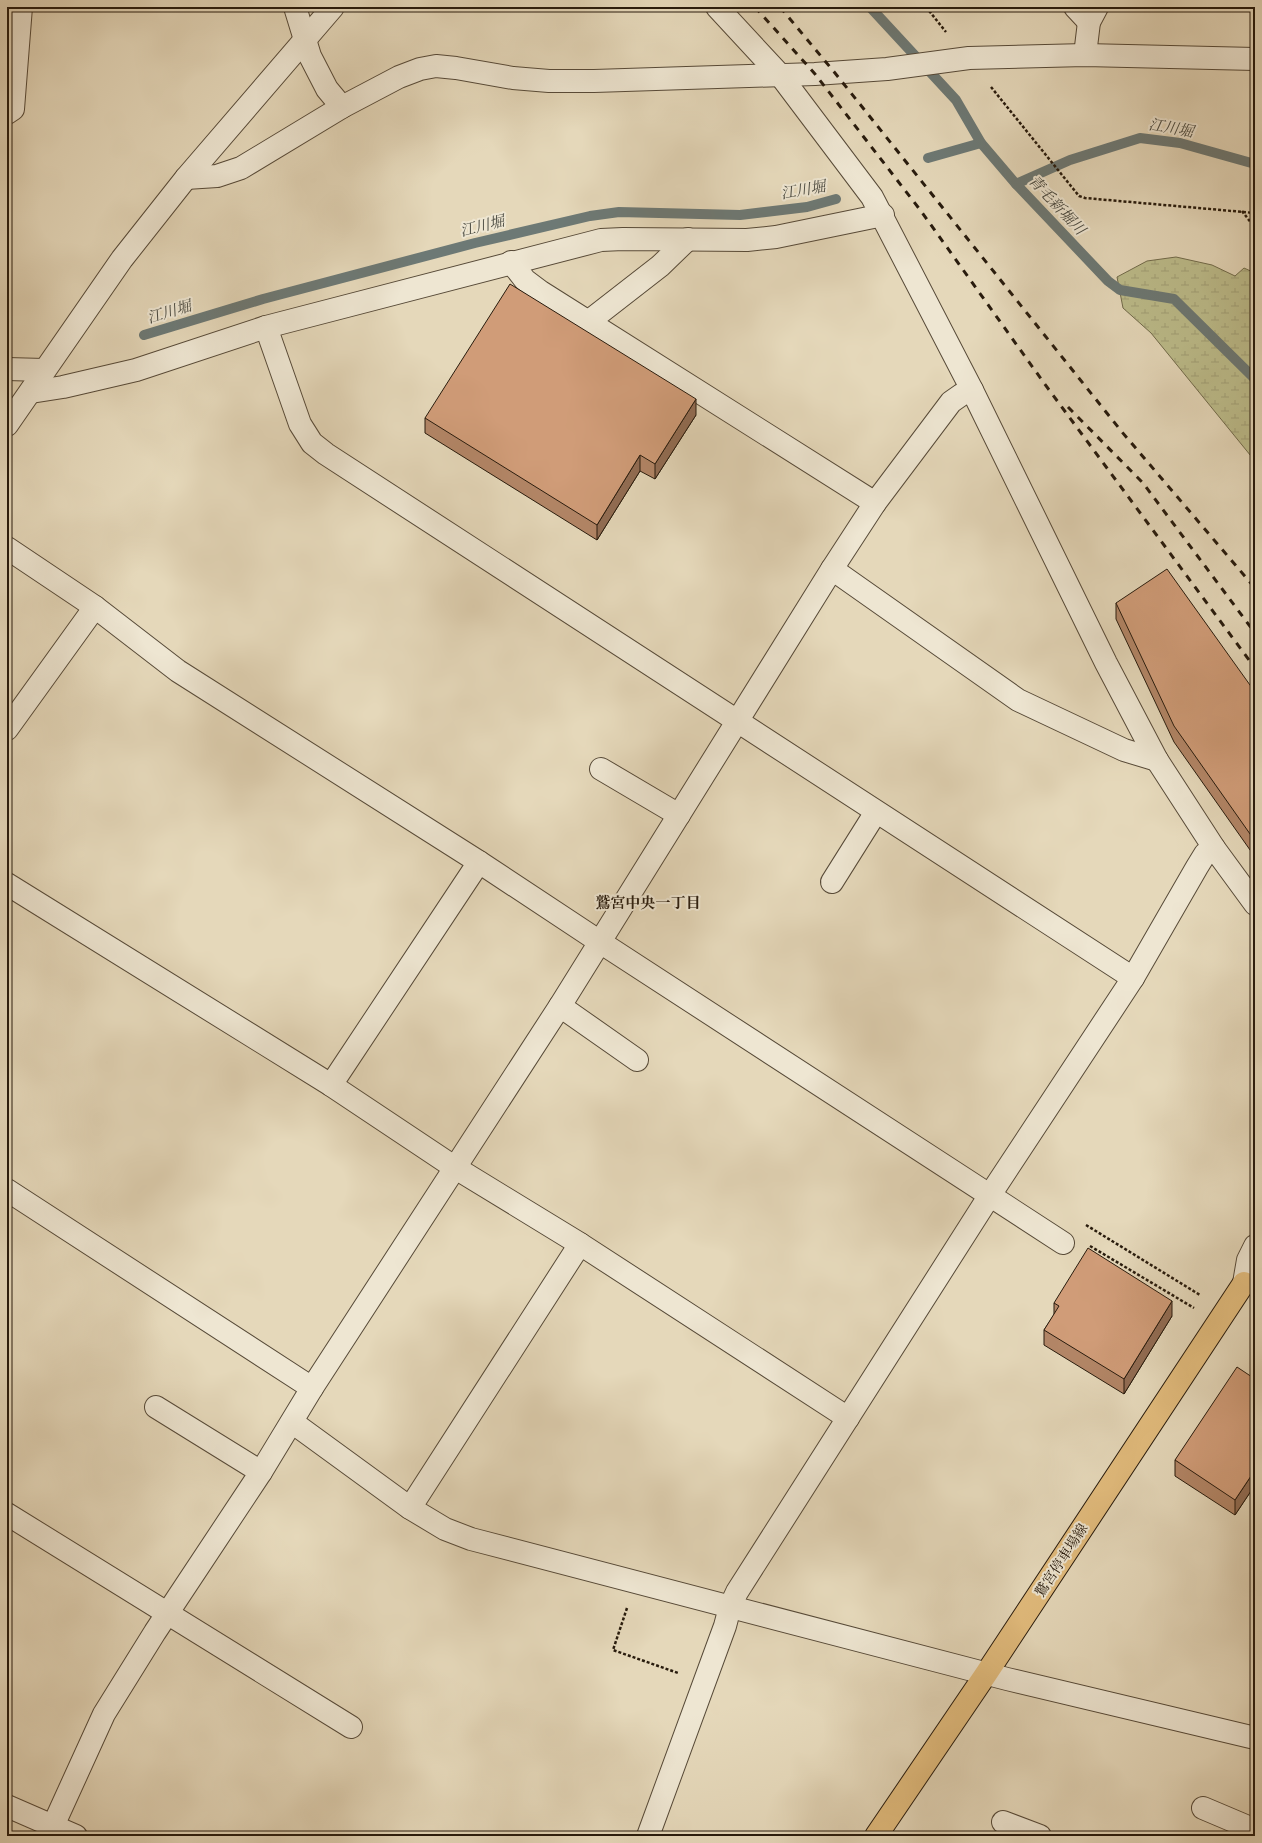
<svg xmlns="http://www.w3.org/2000/svg" width="1262" height="1843" viewBox="0 0 1262 1843" font-family="Cardo,'Noto Serif JP',serif">
	<defs>
		<pattern id="wetland-marsh" width="20" height="14" patternUnits="userSpaceOnUse"><rect width="20" height="14" fill="#bcbc8b"/><path d="M1 5h8M5 5V1M11 12h8M15 12V8" fill="none" stroke="#a2a177"/></pattern>
	</defs>
	<rect width="100%" height="100%" fill="#e5d8ba"/>
	<filter id="stains"><feTurbulence type="fractalNoise" baseFrequency=".005" numOctaves="4"/><feColorMatrix values="0 0 0 0 .2 0 0 0 0 .09 0 0 0 0 .02 0 0 0 .5 -.17"/></filter>
	<radialGradient id="worn" r=".72"><stop offset=".6" stop-color="#630" stop-opacity="0"/><stop offset="1" stop-color="#630" stop-opacity=".3"/></radialGradient>
	<polygon fill="url(#wetland-marsh)" stroke="#726c4c" points="1176,257 1212,265 1235,276 1244,268 1255,273 1255,461 1151,333 1123,308 1117,277 1147,261"/>
	<g fill="none" stroke-linecap="round" stroke-linejoin="round">
		<g stroke="#6d7975" stroke-width="10">
			<polyline points="870,7 956,100 981,143 1016,184 1108,281 1120,290 1174,299 1255,379"/>
			<polyline points="928,158 981,143"/>
			<polyline points="1016,184 1070,160 1140,138 1180,143 1255,164"/>
			<polyline points="144,335 263,299 475,243 590,216 619,212 740,215 807,207 836,199"/>
		</g>
		<g stroke="#574a38" stroke-width="24">
			<g id="minor">
				<polyline points="295,7 310,56 327,89 342,107"/>
				<polyline points="717,7 780,75 872,197 972,390 1106,663 1157,760 1214,848 1255,904"/>
				<polyline points="1075,7 1089,22"/>
				<polyline points="1085,55 1089,22 1097,7"/>
				<polyline points="7,113 13,109 21,7"/>
				<polyline points="186,178 217,176 241,168 342,107 399,77 420,69 436,66 456,68 513,78 549,81 594,81 815,74 887,69 969,58 1085,55 1255,59"/>
				<polyline points="511,262 525,280 541,292 875,503"/>
				<polyline points="588,322 660,266 688,239"/>
				<polyline points="266,327 300,424 312,443 326,454 1133,978"/>
				<polyline points="7,369 44,370"/>
				<polyline points="31,392 63,387 136,370 266,327 601,240 623,239 747,240 776,237 883,215"/>
				<polyline points="7,425 122,259 186,178 333,7"/>
				<polyline points="7,548 95,607 178,671 479,862 600,942 1063,1243"/>
				<polyline points="832,569 1018,700 1124,750 1157,760"/>
				<polyline points="7,729 95,607"/>
				<polyline points="601,769 679,815"/>
				<polyline points="832,882 876,812"/>
				<polyline points="7,884 331,1085 454,1167 580,1244 848,1418"/>
				<polyline points="560,1006 637,1060"/>
				<polyline points="331,1085 479,862"/>
				<polyline points="7,1190 312,1388"/>
				<polyline points="1244,1283 1248,1260 1255,1246"/>
				<polyline points="156,1407 261,1472"/>
				<polyline points="292,1422 410,1508 445,1529 471,1539 1007,1679 1255,1738"/>
				<polyline points="410,1508 580,1244"/>
				<polyline points="7,1514 351,1727"/>
				<polyline points="7,1806 76,1836"/>
				<polyline points="1203,1808 1255,1830"/>
				<polyline points="1003,1822 1040,1836"/>
				<polyline points="53,1826 104,1714 155,1632 261,1472 312,1388 560,1006 832,569 875,503 951,402 961,395 972,390"/>
				<polyline points="648,1836 725,1626 730,1607 737,1592 990,1195 1133,978 1197,867 1205,854 1214,848"/>
			</g>
		</g>
		<g stroke="#281b0d" stroke-width="24">
			<polyline id="major" points="876,1836 986,1674 1244,1283"/>
		</g>
		<g stroke="#281b0d" stroke-width="2.5" stroke-dasharray="3 2" stroke-linecap="butt">
			<polyline points="926,7 946,32"/>
			<polyline points="991,87 1079,196 1085,198 1255,213"/>
			<polyline points="1242,211 1255,228"/>
			<polyline points="1086,1225 1200,1295"/>
			<polyline points="1090,1246 1194,1308"/>
			<polyline points="627,1608 613,1650 678,1673"/>
		</g>
		<use href="#minor" stroke="#eee6d2" stroke-width="22"/>
		<use href="#major" stroke="#e2bc7d" stroke-width="22"/>
		<g stroke="#281b0d" stroke-width="3" stroke-dasharray="7 7" stroke-linecap="butt">
			<polyline points="755,7 815,74 921,211 1044,383 1255,668"/>
			<polyline points="780,7 835,73 1122,432 1255,588"/>
			<polyline points="1068,407 1143,483 1255,633"/>
		</g>
	</g>
	<g fill="#b38667" stroke="#281b0d">
		<polygon points="696,415 655,479 640,471 597,540 425,433 425,418"/>
		<polygon points="1116,603 1255,692 1255,857 1174,742 1116,619"/>
		<polygon points="1054,1303 1172,1316 1124,1394 1044,1345 1044,1330 1054,1315"/>
		<polygon points="1255,1379 1255,1485 1235,1515 1175,1476 1175,1460"/>
	</g>
	<g fill="#926d54" stroke="#281b0d">
		<polygon points="696,399 696,415 655,479 655,464"/>
		<polygon points="640,455 640,471 597,540 597,525"/>
		<polygon points="1172,1301 1172,1316 1124,1394 1124,1379"/>
		<polygon points="1255,1470 1255,1485 1235,1515 1235,1500"/>
	</g>
	<g fill="#d09c78" stroke="#281b0d">
		<polygon points="510,284 696,399 655,464 640,455 597,525 425,418"/>
		<polygon points="1167,569 1255,692 1255,841 1174,726 1116,603"/>
		<polygon points="1088,1248 1172,1301 1124,1379 1044,1330 1059,1306 1054,1303"/>
		<polygon points="1237,1367 1255,1379 1255,1470 1235,1500 1175,1460"/>
	</g>
	<g text-anchor="middle" stroke-width="4" stroke-linejoin="round" paint-order="stroke">
		<g font-size="14" fill="#281b0d" stroke="#eee6d2">
			<text transform="translate(1061 1560) rotate(-57)" y="5">鷲宮停車場線</text>
		</g>
		<g font-size="15" font-style="italic" fill="#4a4a41" stroke="#eee6d2">
			<text transform="translate(1171 128) rotate(10)" y="5">江川堀</text>
			<text transform="translate(803 190) rotate(-10)" y="5">江川堀</text>
			<text transform="translate(1057 205) rotate(47)" y="5">青毛新堀川</text>
			<text transform="translate(482 226) rotate(-14)" y="5">江川堀</text>
			<text transform="translate(169 312) rotate(-17)" y="5">江川堀</text>
		</g>
		<g font-size="15" font-weight="bold" fill="#281b0d" stroke="#eee6d2">
			<text x="648" y="908">鷲宮中央一丁目</text>
		</g>
	</g>
	<rect width="1262" height="1843" fill="none" stroke="#e5d8ba" stroke-width="24"/>
	<rect x="8" y="8" width="1246" height="1827" fill="none" stroke="#281b0d" stroke-width="2"/>
	<rect x="12" y="12" width="1238" height="1819" fill="none" stroke="#281b0d"/>
	<rect width="100%" height="100%" filter="url(#stains)"/>
	<rect width="100%" height="100%" fill="url(#worn)"/>
</svg>
